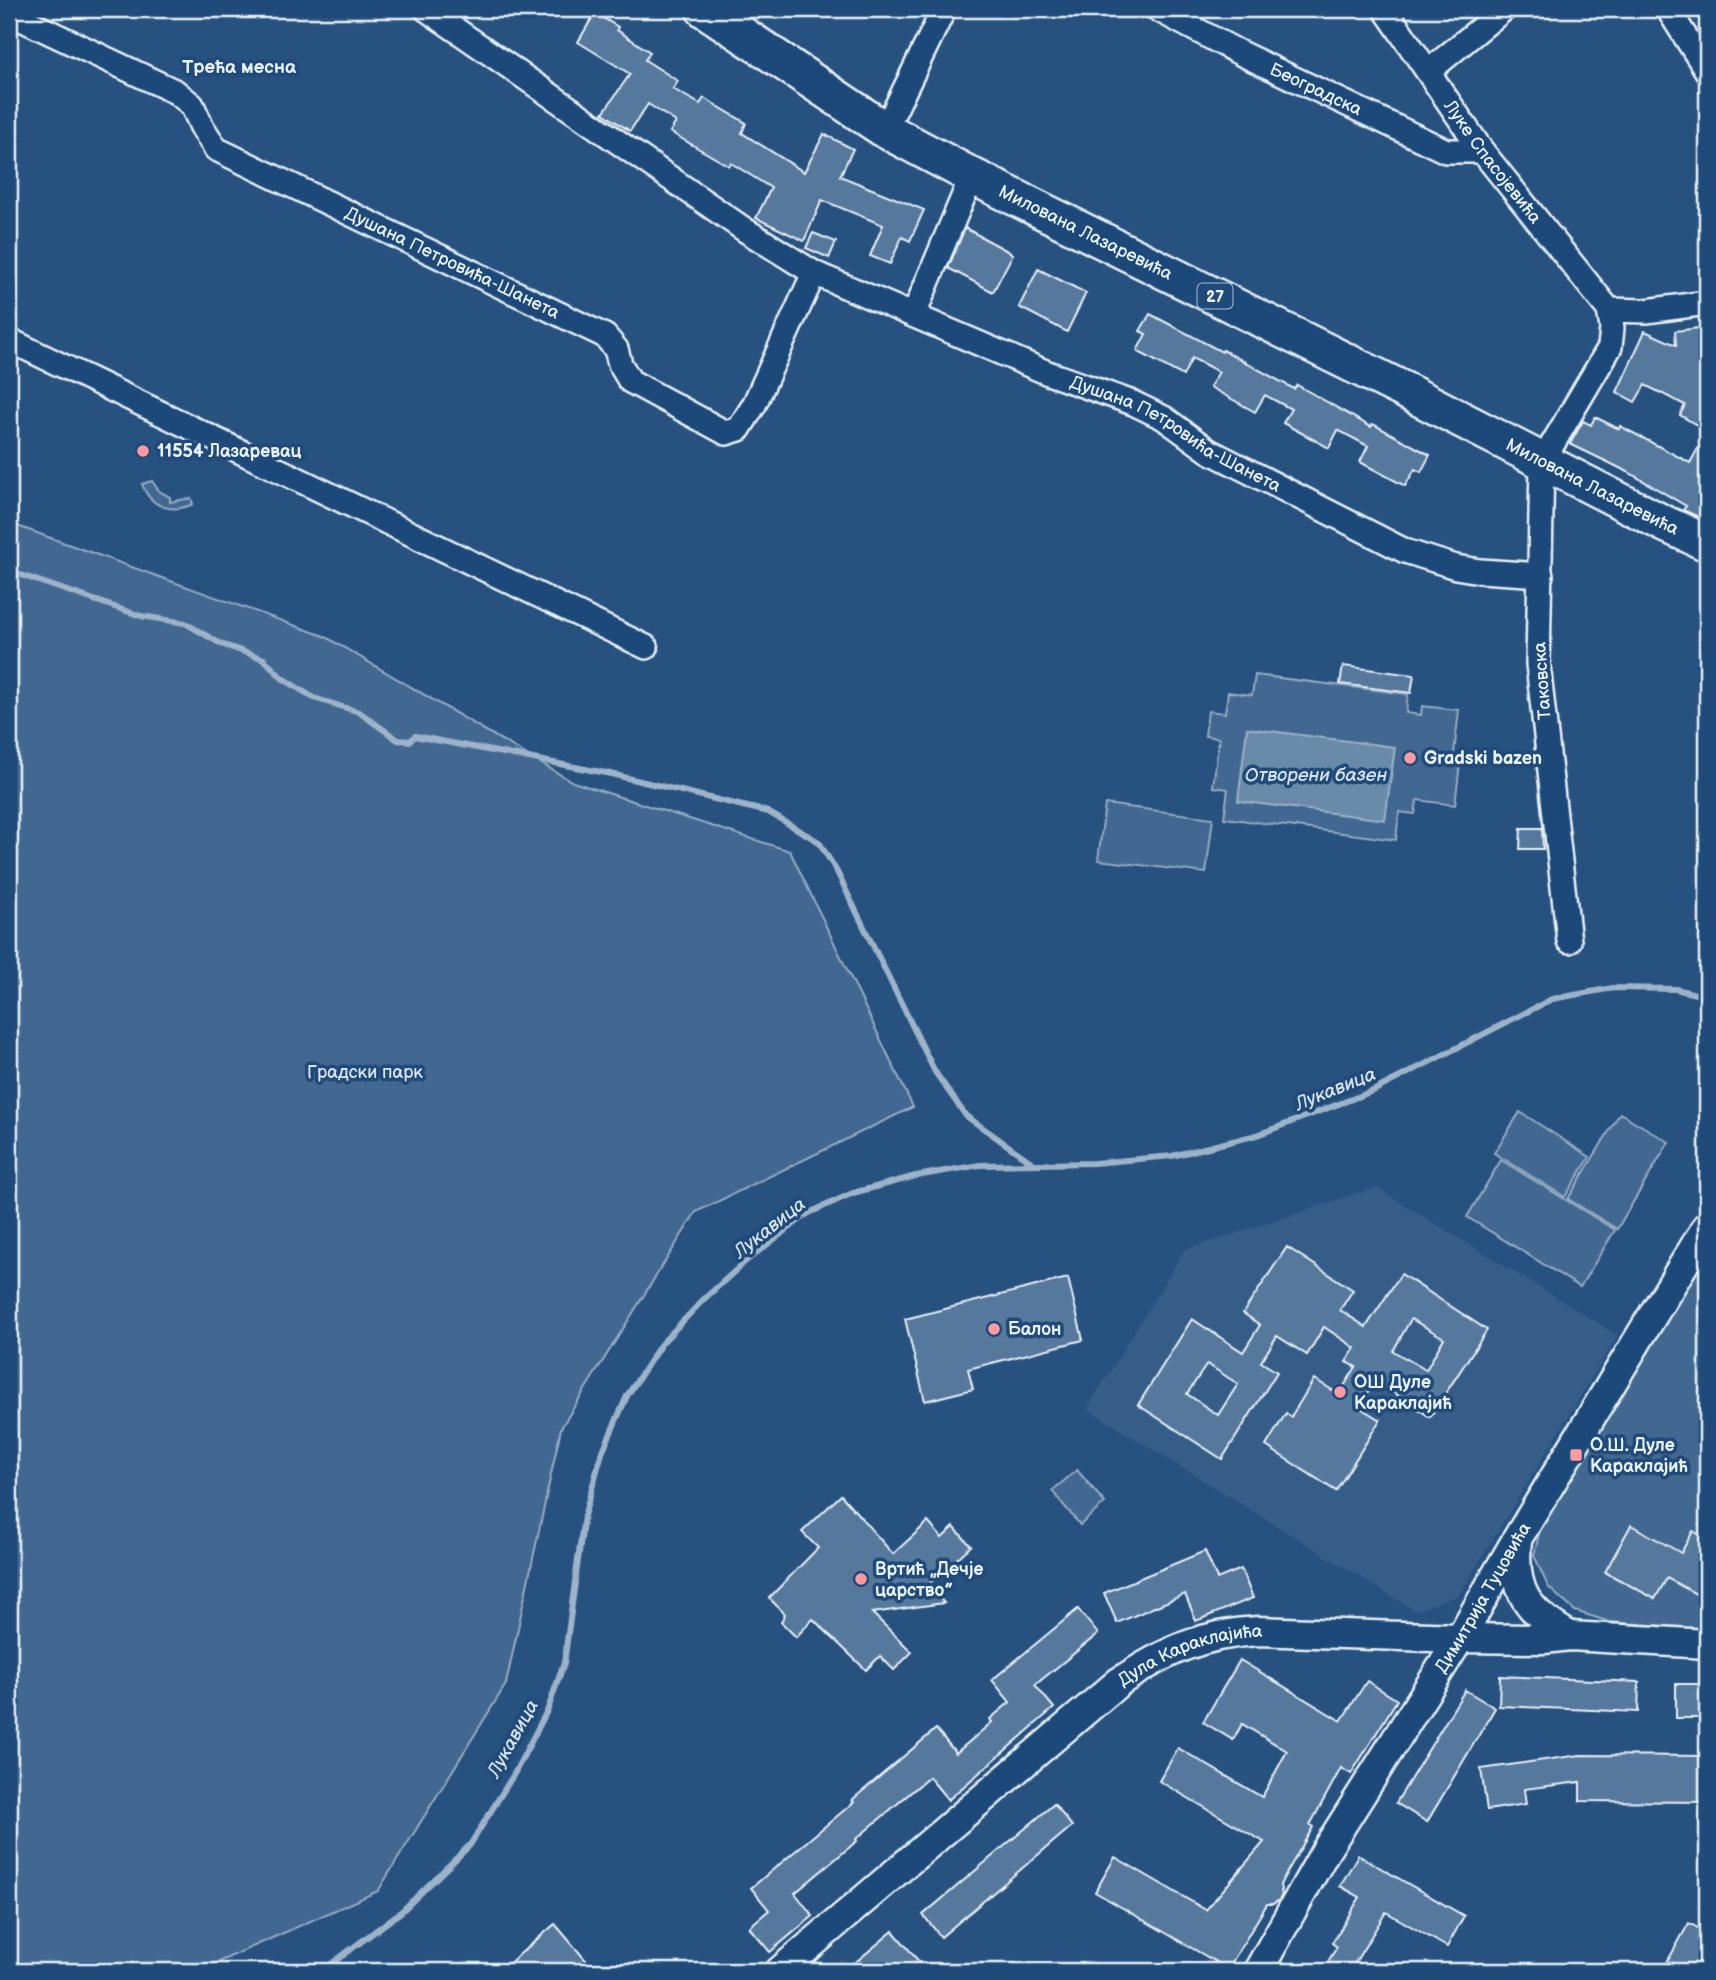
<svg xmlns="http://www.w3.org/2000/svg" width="1716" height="1980" viewBox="0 0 1716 1980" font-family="'Balsamiq Sans',sans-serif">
	<rect width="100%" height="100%" fill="#27517f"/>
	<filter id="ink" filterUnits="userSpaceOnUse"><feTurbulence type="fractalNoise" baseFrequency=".0143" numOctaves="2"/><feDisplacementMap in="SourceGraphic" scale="14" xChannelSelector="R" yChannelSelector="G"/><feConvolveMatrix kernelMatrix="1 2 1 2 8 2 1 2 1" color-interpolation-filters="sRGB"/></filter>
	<g filter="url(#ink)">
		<polygon fill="#355d88" points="1376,1187 1618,1335 1459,1595 1415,1611 1087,1409 1184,1250"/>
		<g fill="#436891" stroke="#96acc4" stroke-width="2">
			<path d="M152,481L159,491L170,497V502L191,498L193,504C171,514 150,507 142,484Z"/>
			<polygon points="9,523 324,636 573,782 790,851 913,1107 696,1212 561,1428 506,1684 378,1891 198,1971 9,1971"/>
			<polygon points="1255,675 1408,694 1406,713 1421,715 1422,706 1459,710 1453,762 1460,763 1455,805 1417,800 1415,814 1399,812 1396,840 1224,818 1228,789 1213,787 1219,738 1205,736 1208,711 1225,713 1228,692 1252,695"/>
			<polygon points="1105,804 1213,818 1206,873 1098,860"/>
			<polygon points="1520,1112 1590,1157 1565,1197 1494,1153"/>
			<polygon points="1620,1113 1669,1142 1617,1229 1568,1199"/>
			<polygon points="1501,1160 1615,1230 1580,1287 1467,1217"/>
			<polygon points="1707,1251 1707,1629 1610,1622 1575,1611 1548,1587 1534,1555 1543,1517"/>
			<polygon points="1077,1470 1105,1503 1080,1525 1052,1491"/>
		</g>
		<polygon fill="#6b8aaa" stroke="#9db3c9" stroke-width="2" points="1247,728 1395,747 1385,820 1238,801"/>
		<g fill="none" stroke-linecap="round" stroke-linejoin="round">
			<g stroke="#9db3c9" stroke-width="6">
				<polyline points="9,571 141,616 185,623 221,644 264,659 282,678 314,698 359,712 398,740 410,741 415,736 611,774 768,812 819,842 837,872 935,1072 966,1116 1034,1164"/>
				<polyline points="322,1971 402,1911 470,1845 514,1774 548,1709 564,1663 584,1516 602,1453 627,1396 661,1344 703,1300 747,1260 807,1214 853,1193 916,1176 980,1165 1094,1163 1172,1156 1257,1135 1373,1091 1552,999 1613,988 1676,989 1707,997"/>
			</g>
		</g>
		<g fill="#57789d" stroke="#e8f1f8" stroke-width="2" fill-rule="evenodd">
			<polygon points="595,13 618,27 617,30 650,52 645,60 678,81 673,89 700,104 704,98 746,123 742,133 804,172 824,134 853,149 840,176 924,210 910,241 902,237 890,264 870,256 883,225 822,200 804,241 756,218 771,188 731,163 729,166 670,132 676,122 648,104 630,131 603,113 630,74 578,42"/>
			<polygon points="965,228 1013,254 993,292 948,268"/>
			<polygon points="813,233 836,242 829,258 806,248"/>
			<polygon points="1038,269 1086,293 1067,332 1019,307"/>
			<polygon points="1150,314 1222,352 1223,350 1294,389 1297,385 1371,427 1373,424 1430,455 1421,472 1415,469 1405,486 1360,462 1368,446 1338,430 1329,448 1283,423 1291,409 1265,395 1255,412 1210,387 1219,372 1192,358 1183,376 1137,351 1146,334 1140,331"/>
			<polygon points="1707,327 1707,431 1680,415 1685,405 1645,385 1635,402 1617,392 1645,331 1676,345 1675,331"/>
			<polygon points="1595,417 1619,429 1620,426 1690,463 1707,432 1707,502 1699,517 1683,510 1686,506 1628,472 1570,444 1583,421 1591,425"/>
			<polygon points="1343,666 1414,675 1411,693 1340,684"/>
			<polygon points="1521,828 1542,828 1543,849 1520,849"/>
			<path d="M1287,1247L1353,1290L1340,1310L1366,1327L1401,1274L1487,1330L1430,1417L1376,1381L1359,1407L1380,1420L1336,1491L1266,1446L1286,1413L1291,1417L1314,1379L1339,1394L1356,1367L1346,1362L1355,1348L1324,1327L1307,1355L1277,1336L1261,1362L1277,1372L1222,1459L1138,1405L1192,1319L1243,1352L1260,1325L1243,1313ZM1411,1319L1444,1338L1426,1370L1393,1351ZM1207,1364L1238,1384L1218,1415L1187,1394Z"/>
			<polygon points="1068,1278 1083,1340 968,1369 973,1389 925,1401 905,1319"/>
			<polygon points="841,1495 893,1554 928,1522 942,1538 954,1527 971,1546 928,1585 944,1603 872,1613 912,1652 894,1670 880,1656 866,1670 813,1619 796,1637 781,1622 785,1614 769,1598 818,1548 802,1532"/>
			<polygon points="1631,1525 1681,1553 1693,1531 1707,1539 1707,1600 1667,1578 1655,1599 1605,1572"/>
			<polygon points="1205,1551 1217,1579 1241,1569 1253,1598 1196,1621 1185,1594 1117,1623 1104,1593"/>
			<polygon points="1078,1609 1098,1634 1035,1685 1054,1708 948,1800 929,1777 856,1839 857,1841 795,1893 813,1916 770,1952 749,1927 769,1910 751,1888 854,1802 852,1800 936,1729 956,1753 992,1722 990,1719 1010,1702 992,1680"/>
			<polygon points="1240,1660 1341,1721 1367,1681 1397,1700 1351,1774 1341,1768 1310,1825 1313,1827 1283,1879 1280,1885 1282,1895 1279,1900 1273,1904 1267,1904 1228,1969 1095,1892 1115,1857 1206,1910 1264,1842 1159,1781 1178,1748 1262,1797 1287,1751 1242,1724 1233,1740 1203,1722"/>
			<polygon points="1500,1676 1639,1682 1638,1712 1499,1706"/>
			<rect x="1676" y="1684" width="31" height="34"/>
			<polygon points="1465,1690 1495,1708 1427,1822 1396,1803"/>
			<polygon points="1580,1755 1707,1756 1707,1802 1580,1801 1580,1782 1524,1789 1526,1804 1487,1810 1481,1769"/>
			<polygon points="1054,1804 1072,1826 941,1937 923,1915"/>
			<polygon points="1358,1855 1464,1916 1447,1947 1386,1912 1350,1971 1322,1971 1337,1947 1332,1943 1360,1897 1340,1886"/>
			<polygon points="1689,1923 1707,1933 1707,1971 1662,1971"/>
			<polygon points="555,1924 595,1971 500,1971"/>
			<polygon points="893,1931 927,1971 845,1971"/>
		</g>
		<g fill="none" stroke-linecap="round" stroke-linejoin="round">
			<g stroke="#e8f1f8" stroke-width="28">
				<g id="minor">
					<path id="s1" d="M426,9L745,230L814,273L1048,373L1133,403L1164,418L1209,451L1405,551L1456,567L1480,571L1541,575"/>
					<path id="s2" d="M1157,9L1240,53L1446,151H1482"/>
					<path id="s3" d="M1385,9L1482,151L1609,310"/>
					<polyline points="1668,9 1707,71"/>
					<path id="s4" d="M9,13L176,92L192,105L202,127L216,149L605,336L616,349L620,364L630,381L726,433L739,429L754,405L814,273"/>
					<polyline points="1429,71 1504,9"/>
					<polyline points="885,130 944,9"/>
					<polyline points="914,314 972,176"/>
					<polyline points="9,340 646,647"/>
					<polyline points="1569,941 1538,664 1542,462 1610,347 1612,328 1609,310 1646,311 1707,303"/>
				</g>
			</g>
			<g stroke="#e8f1f8" stroke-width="33">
				<g id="tertiary">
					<path d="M1517,1540C1512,1592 1527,1611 1570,1636"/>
					<path id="s5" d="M780,1971L1119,1682C1166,1651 1201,1634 1258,1631L1460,1638L1544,1639L1570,1636L1707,1644"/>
					<path id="s6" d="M1258,1971L1326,1850L1460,1638L1517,1539L1707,1226"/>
				</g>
			</g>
			<g stroke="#e8f1f8" stroke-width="40">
				<g id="primary">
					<path id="s7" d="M704,9L885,130L972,176L1402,389L1663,523L1707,543"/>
				</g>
			</g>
			<use href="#minor" stroke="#1f4a7a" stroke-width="23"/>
			<use href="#tertiary" stroke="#1f4a7a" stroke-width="28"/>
			<use href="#primary" stroke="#1f4a7a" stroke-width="35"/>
		</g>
	</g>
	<g fill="#ff9aa2" stroke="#1f4a7a" stroke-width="2.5">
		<circle cx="143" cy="451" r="7"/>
		<circle cx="1410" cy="758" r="7"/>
		<circle cx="994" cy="1329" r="7"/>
		<circle cx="1340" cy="1392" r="7"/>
		<rect x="1569" y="1448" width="14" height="14" rx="3.5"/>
		<circle cx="861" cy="1579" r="7"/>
	</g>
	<g text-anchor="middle" stroke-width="7" stroke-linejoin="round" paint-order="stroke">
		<rect fill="#1f4a7a" stroke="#acbfd2" stroke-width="2" x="1197.5" y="283.5" width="35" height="25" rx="5"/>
		<g font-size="16" font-weight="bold" fill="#e8f1f8">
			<text x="1215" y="302">27</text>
		</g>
		<g font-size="18" fill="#e8f1f8" stroke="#1f4a7a">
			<text dy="6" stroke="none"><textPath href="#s2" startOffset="178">Београдска</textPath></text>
			<text dy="6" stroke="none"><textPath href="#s3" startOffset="187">Луке Спасојевића</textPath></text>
			<text dy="6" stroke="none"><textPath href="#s7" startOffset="443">Милована Лазаревића</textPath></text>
			<text dy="6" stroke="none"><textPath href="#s4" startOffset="518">Душана Петровића-Шанета</textPath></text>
			<text dy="6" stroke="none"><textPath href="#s1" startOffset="866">Душана Петровића-Шанета</textPath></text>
			<text dy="6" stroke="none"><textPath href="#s7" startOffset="1010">Милована Лазаревића</textPath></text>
			<text transform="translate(1542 681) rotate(-94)" y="6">Таковска</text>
			<text dy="6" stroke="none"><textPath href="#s6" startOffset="436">Димитрија Туцовића</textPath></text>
			<text dy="6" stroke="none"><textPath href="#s5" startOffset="523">Дула Караклајића</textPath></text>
		</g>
		<g font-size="18" font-weight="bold" fill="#e8f1f8" stroke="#1f4a7a" text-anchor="start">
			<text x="157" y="457">11554 Лазаревац</text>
			<text x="1424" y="764">Gradski bazen</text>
			<text x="1008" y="1335">Балон</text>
			<text x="1354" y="1388">ОШ Дуле<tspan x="1354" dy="21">Караклајић</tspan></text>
			<text x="1590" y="1451">О.Ш. Дуле<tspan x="1590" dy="21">Караклајић</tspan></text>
			<text x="875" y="1575">Вртић „Дечје<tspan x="875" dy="21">царство”</tspan></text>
		</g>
		<g font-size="18" fill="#d8e3ee" stroke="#1f4a7a">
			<text x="365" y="1078">Градски парк</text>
		</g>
		<g font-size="19" font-weight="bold" fill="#e8f1f8" stroke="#1f4a7a">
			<text x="239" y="73">Трећа месна</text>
		</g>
		<g font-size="19" font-style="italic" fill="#d5e2ec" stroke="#1f4a7a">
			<text x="1316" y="781">Отворени базен</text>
			<text transform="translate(1335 1088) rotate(-22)" y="7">Лукавица</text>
			<text transform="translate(769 1227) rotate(-38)" y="7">Лукавица</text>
			<text transform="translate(512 1738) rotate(-61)" y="7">Лукавица</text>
		</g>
	</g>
	<rect width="1716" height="1980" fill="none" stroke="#1f4a7a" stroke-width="35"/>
	<rect x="18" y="18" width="1681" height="1945" fill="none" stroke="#e8f1f8" stroke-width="2.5" filter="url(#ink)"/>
</svg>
